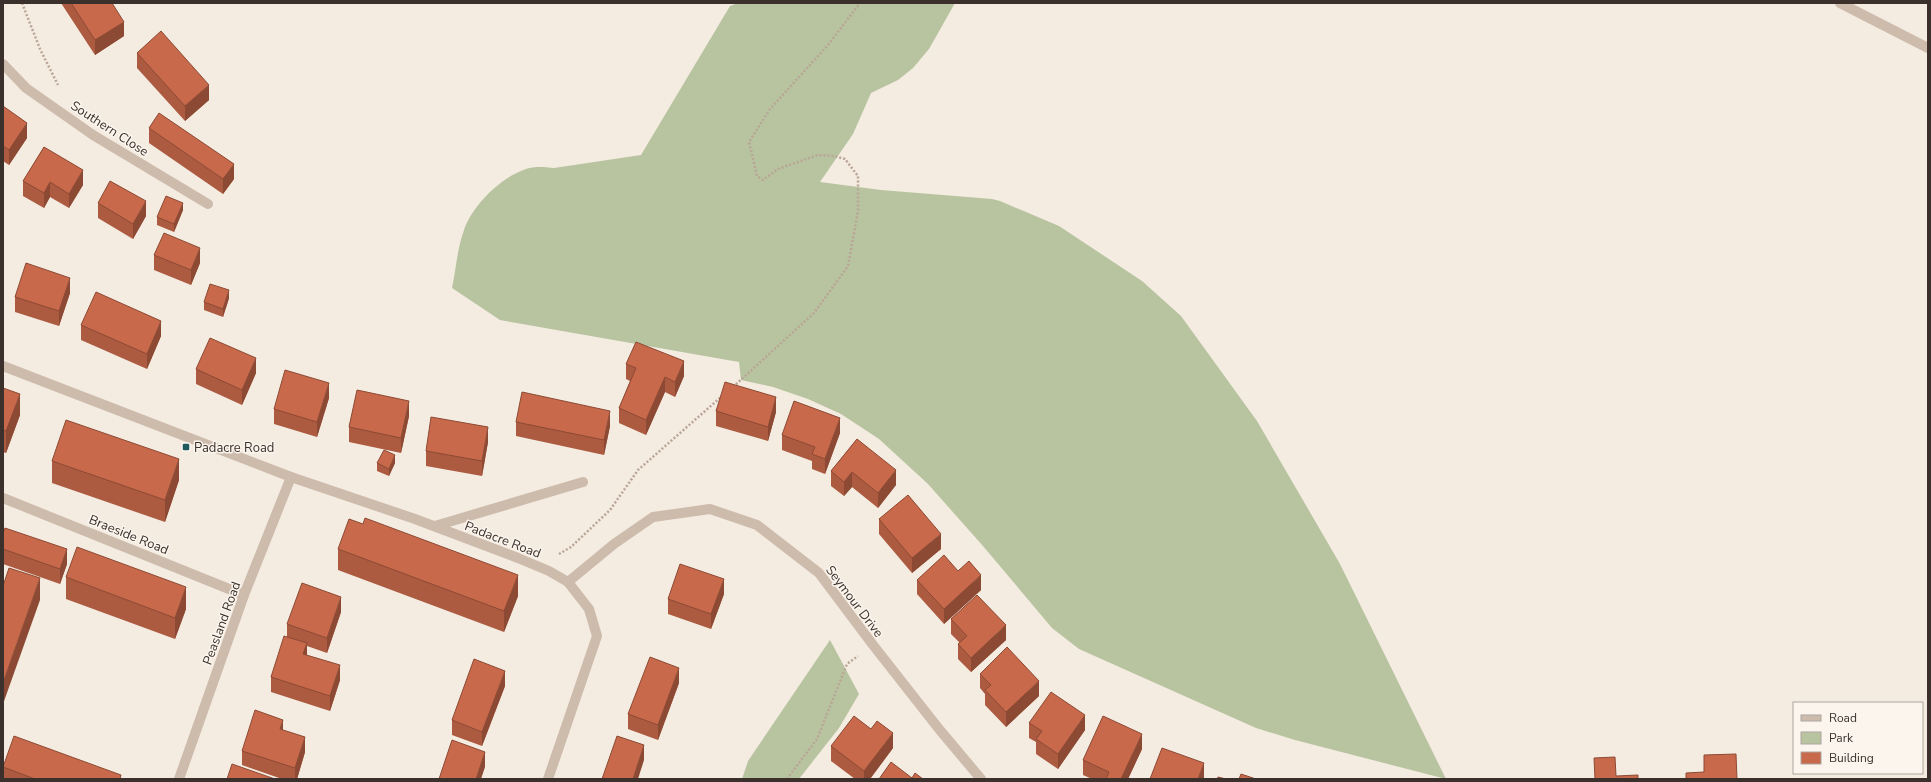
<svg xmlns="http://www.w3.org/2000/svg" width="1931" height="782" viewBox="0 0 1931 782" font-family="'Nunito Sans',sans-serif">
	<rect width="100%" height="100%" fill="#f4ebe1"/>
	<g fill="#b8c4a0">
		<path d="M738,3H955L929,49L913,68L898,80L871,93L853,134L820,182L881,190L992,199L1000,201L1059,226L1142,281L1181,316L1257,421L1340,564L1446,779L1295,740L1256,728L1079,649L1052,628L983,546L928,484L879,439L841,414L808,399L773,387L741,380L739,362L500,320L452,288C456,270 457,249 464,230C472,206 501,177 526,169C535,166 544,167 554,168L641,155L730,6Z"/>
		<polygon points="830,640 859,694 839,728 799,779 742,779 748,761"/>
	</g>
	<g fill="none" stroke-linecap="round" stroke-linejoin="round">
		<g stroke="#b9a596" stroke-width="2.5" stroke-dasharray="2 2" stroke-linecap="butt">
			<polyline points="22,3 40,49 58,85"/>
			<polyline points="733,387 814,313 848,266 858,211 858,176 845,159 834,156 818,155 778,169 763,180 757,176 749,142 770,109 828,45 860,3"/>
			<polyline points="559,554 571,547 610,510 638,470 721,397"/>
			<polyline points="787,779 817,739 847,664 858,656"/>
		</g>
		<polyline stroke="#cdbbac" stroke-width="10" points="435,526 583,482"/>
		<g stroke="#cdbbac" stroke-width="10">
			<polyline points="1840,3 1928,48"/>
			<polyline points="3,64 26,88 93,135 208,204"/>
			<polyline points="3,366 291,477 415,519 518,558 549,571 568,582 589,609 597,636 548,779"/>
			<polyline points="3,498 244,595"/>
			<polyline points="568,582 614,544 653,517 710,509 757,525 819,573 873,645 939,729 981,779"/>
			<polyline points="179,779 244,595 291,477"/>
		</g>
	</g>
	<g fill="#ac5a40">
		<polygon points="61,3 112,3 124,36 95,55"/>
		<polygon points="137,53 209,100 185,121 137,68"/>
		<polygon points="3,106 27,138 9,165 3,161"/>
		<polygon points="149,128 234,179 223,194 149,143"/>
		<polygon points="44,147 83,185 69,208 50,197 44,208 23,196 23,181"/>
		<polygon points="98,203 146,216 133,239 98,218"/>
		<polygon points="183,210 174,232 157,225 157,217"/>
		<polygon points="154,255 200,263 191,285 154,270"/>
		<polygon points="70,293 59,326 15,312 15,297"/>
		<polygon points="229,298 223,317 204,310 204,302"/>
		<polygon points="81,325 161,336 147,369 81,340"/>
		<polygon points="626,364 684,376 675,397 665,392 646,435 619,423 619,408 630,381 626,379"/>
		<polygon points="196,369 256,373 242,405 196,384"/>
		<polygon points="3,388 20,415 6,453 3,452"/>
		<polygon points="329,398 317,437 274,424 274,409"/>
		<polygon points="716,411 776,412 768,441 716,426"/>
		<polygon points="409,416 401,453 349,442 349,427"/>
		<polygon points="516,422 610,426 604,455 516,436"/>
		<polygon points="840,433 825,474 812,469 812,461 782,450 782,435"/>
		<polygon points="857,439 896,485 878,508 852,487 844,496 831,486 831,471"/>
		<polygon points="488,442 482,476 426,466 426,451"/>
		<polygon points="52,461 179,480 165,522 52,483"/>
		<polygon points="377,463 395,463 389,476 377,471"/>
		<polygon points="879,519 941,549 912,573 879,534"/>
		<polygon points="3,533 67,564 60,584 3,564"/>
		<polygon points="338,549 518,596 504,632 338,570"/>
		<polygon points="958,571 981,590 944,624 917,594 917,580"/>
		<polygon points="66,577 186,609 175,639 66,599"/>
		<polygon points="724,594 711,629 668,614 668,599"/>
		<polygon points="341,612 327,653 307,646 307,655 340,680 330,711 271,692 271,677 287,637 287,624"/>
		<polygon points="951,619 1006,640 971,672 958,659 958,644 960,643 951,634"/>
		<polygon points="980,674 1039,696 1006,727 985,705 985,694 980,688"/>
		<polygon points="679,683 658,740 628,729 628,714"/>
		<polygon points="505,686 482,746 452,735 452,720"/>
		<polygon points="1029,723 1085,730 1058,769 1036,754 1036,742 1029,738"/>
		<polygon points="831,746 893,748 870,779 855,779 831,761"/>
		<polygon points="1142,749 1128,779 1092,779 1083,775 1083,760"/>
		<polygon points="242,751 305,752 297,779 282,779 242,765"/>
		<polygon points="3,767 121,779 3,779"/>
	</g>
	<g fill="#8c4a34">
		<polygon points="124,22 124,36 95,55 95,40"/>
		<polygon points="209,85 209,100 185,121 185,106"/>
		<polygon points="27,123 27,138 9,165 9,150"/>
		<polygon points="234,164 234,179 223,194 223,179"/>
		<polygon points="83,170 83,185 69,208 69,194"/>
		<polygon points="50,182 50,197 44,208 44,193"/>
		<polygon points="146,201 146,216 133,239 133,224"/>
		<polygon points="183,203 183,210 174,232 174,224"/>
		<polygon points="200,248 200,263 191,285 191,270"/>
		<polygon points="70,278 70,293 59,326 59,311"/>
		<polygon points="229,290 229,298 223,317 223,309"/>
		<polygon points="161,321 161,336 147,369 147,354"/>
		<polygon points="256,358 256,373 242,405 242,390"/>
		<polygon points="684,361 684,376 675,397 675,382"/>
		<polygon points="665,377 665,392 646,435 646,420"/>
		<polygon points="329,383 329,398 317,437 317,422"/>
		<polygon points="20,394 20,415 6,453 6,431"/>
		<polygon points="776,397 776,412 768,441 768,427"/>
		<polygon points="409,401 409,416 401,453 401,438"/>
		<polygon points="610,411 610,426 604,455 604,440"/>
		<polygon points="840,418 840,433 825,474 825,459"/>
		<polygon points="488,427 488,442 482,476 482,461"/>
		<polygon points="395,455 395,463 389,476 389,469"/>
		<polygon points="179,459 179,480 165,522 165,500"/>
		<polygon points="896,470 896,485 878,508 878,493"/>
		<polygon points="852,472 852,487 844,496 844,482"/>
		<polygon points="941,534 941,549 912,573 912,558"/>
		<polygon points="67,549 67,564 60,584 60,569"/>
		<polygon points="518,575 518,596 504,632 504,611"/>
		<polygon points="981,575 981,590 944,624 944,609"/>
		<polygon points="40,578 40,600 3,704 3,683"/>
		<polygon points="724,579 724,594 711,629 711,614"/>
		<polygon points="186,587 186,609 175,639 175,618"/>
		<polygon points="341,597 341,612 327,653 327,638"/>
		<polygon points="1006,625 1006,640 971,672 971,658"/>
		<polygon points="307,643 307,658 303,654"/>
		<polygon points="340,665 340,680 330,711 330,696"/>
		<polygon points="679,668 679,683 658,740 658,725"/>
		<polygon points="505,671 505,686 482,746 482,732"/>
		<polygon points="1039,681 1039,696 1006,727 1006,712"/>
		<polygon points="1085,715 1085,730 1058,769 1058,754"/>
		<polygon points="283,720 283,735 280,729"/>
		<polygon points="893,733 893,748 870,779 864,779 864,771"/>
		<polygon points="1142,734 1142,749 1128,779 1121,779"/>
		<polygon points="305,737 305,752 297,779 295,779 295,768"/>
		<polygon points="644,745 644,760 638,779 633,779"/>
		<polygon points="485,752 485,767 481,779 476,779"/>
		<polygon points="1204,763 1204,779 1198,779"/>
	</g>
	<g fill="#c8694b" stroke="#8c4a34">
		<polygon points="71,3 112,3 124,22 95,40"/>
		<polygon points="161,31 209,85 185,106 137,53"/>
		<polygon points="3,106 27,123 9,150 3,146"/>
		<polygon points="159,113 234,164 223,179 149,128"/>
		<polygon points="44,147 83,170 69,194 50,182 44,193 23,181"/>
		<polygon points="110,181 146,201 133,224 98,203"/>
		<polygon points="166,196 183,203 174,224 157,217"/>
		<polygon points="164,233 200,248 191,270 154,255"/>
		<polygon points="26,263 70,278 59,311 15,297"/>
		<polygon points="210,284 229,290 223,309 204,302"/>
		<polygon points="96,292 161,321 147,354 81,325"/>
		<polygon points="210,338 256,358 242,390 196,369"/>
		<polygon points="636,342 684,361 675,382 665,377 646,420 619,408 636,368 626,364"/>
		<polygon points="285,370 329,383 317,422 274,409"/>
		<polygon points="725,382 776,397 768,427 716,411"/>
		<polygon points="3,388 20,394 6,431 3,430"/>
		<polygon points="357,390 409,401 401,438 349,427"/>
		<polygon points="522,392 610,411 604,440 516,422"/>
		<polygon points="794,401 840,418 825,459 812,454 815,447 782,435"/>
		<polygon points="431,417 488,427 482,461 426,451"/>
		<polygon points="66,420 179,459 165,500 52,461"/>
		<polygon points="857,439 896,470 878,493 852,472 844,482 831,471"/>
		<polygon points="384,450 395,455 389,469 377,463"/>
		<polygon points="908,495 941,534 912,558 879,519"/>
		<polygon points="365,518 518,575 504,611 338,549 349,519 363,524"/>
		<polygon points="5,528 67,549 60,569 3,549 3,533"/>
		<polygon points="77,547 186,587 175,618 66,577"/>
		<polygon points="944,555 958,571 969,561 981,575 944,609 917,580"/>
		<polygon points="680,564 724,579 711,614 668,599"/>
		<polygon points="9,568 40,578 3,683 3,586"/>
		<polygon points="302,583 341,597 327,638 287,624"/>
		<polygon points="977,595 1006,625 971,658 958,644 967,636 951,619"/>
		<polygon points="284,636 307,643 303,654 340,665 330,696 271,677"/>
		<polygon points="1007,647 1039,681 1006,712 985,690 991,685 980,674"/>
		<polygon points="650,657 679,668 658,725 628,714"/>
		<polygon points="474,659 505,671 482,732 452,720"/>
		<polygon points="1051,692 1085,715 1058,754 1036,739 1042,731 1029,723"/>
		<polygon points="255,710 283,720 280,729 305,737 295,768 242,751"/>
		<polygon points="854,716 871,729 877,721 893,733 864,771 831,746"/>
		<polygon points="1103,716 1142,734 1121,779 1106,779 1109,772 1083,760"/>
		<polygon points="14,736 121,775 120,779 35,779 3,767"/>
		<polygon points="617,736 644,745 633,779 602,779"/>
		<polygon points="452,740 485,752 476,779 439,779"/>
		<polygon points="1162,748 1204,763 1198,779 1150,779"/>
		<polygon points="1736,754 1737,779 1686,779 1686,773 1704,772 1704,755"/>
		<polygon points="1615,757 1616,776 1638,775 1638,779 1595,779 1594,758"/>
		<polygon points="891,762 912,778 915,773 923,779 879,779"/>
		<polygon points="232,764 275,779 227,779"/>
		<polygon points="1241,774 1256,779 1239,779"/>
		<polygon points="1218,777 1226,779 1217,779"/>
	</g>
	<rect fill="#1f5a5e" stroke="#fbf5ee" stroke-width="1.5" x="182" y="443" width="8" height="8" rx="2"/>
	<g text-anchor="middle" stroke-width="3" stroke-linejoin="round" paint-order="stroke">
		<g font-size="13" fill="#3b302b" stroke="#fbf5ee">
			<text transform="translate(110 128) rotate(33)" y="5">Southern Close</text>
			<text transform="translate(129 534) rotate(22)" y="5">Braeside Road</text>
			<text transform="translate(503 539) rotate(21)" y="5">Padacre Road</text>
			<text transform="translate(855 601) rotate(53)" y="5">Seymour Drive</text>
			<text transform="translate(221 623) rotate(-70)" y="5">Peasland Road</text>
		</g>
		<g font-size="13" fill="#3b302b" stroke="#fbf5ee" text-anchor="start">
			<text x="194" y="452">Padacre Road</text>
		</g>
	</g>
	<rect width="1931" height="782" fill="none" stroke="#3b302b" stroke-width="8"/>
	<rect x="1793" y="702" width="130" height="72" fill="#fbf5ee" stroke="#aea6a0"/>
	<rect x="1801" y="715" width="20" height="6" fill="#cdbbac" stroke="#aea6a0"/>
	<text x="1829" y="722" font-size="12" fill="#3b302b">Road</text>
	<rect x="1801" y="732" width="20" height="12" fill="#b8c4a0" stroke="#aea6a0"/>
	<text x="1829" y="742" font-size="12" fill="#3b302b">Park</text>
	<rect x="1801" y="752" width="20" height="12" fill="#c8694b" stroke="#aea6a0"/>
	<text x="1829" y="762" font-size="12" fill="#3b302b">Building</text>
</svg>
